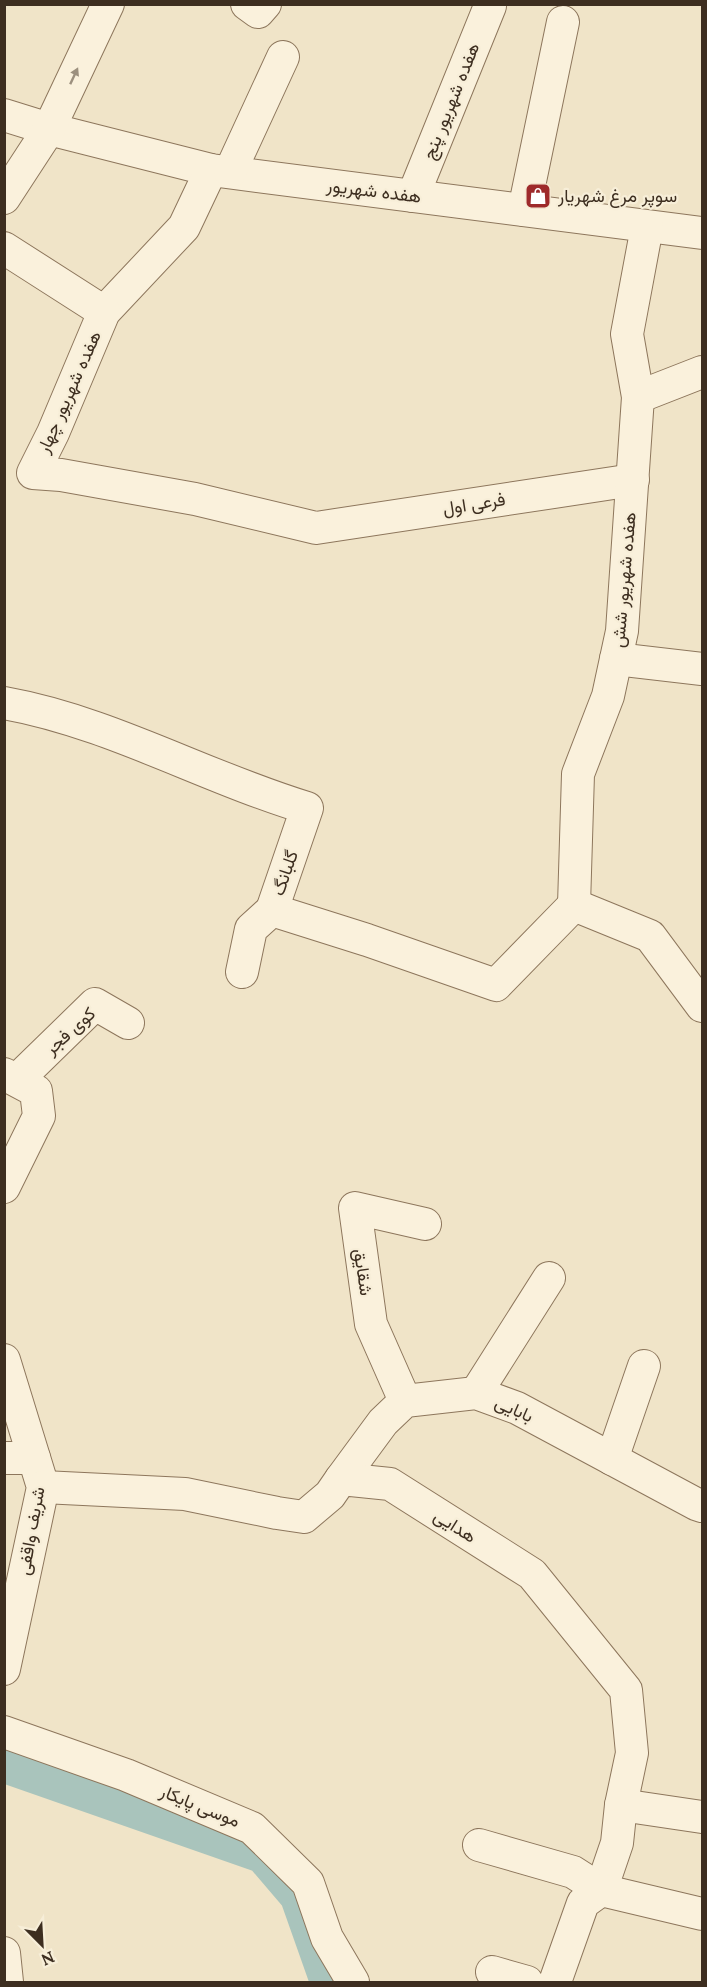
<svg xmlns="http://www.w3.org/2000/svg" width="707" height="1987" viewBox="0 0 707 1987" font-family="Lora,Vazirmatn,serif">
	<rect width="100%" height="100%" fill="#f0e4c8"/>
	<g fill="none" stroke-linecap="round" stroke-linejoin="round">
		<polyline stroke="#a9c4bc" stroke-width="34" points="4,1766 262,1856 297,1897 327,1982"/>
		<g stroke="#8d765c" stroke-width="34">
			<g id="minor">
				<polyline points="247,4 258,12 265,4"/>
				<polyline points="4,115 49,129 211,170 702,233"/>
				<polyline points="211,170 184,227 104,312 53,433 33,473 61,475 195,499 316,528 633,480"/>
				<polyline points="230,172 283,57"/>
				<polyline points="413,196 490,6"/>
				<polyline points="4,198 49,129 108,4"/>
				<polyline points="524,210 563,22"/>
				<polyline points="4,248 104,312"/>
				<polyline points="638,397 702,372"/>
				<polyline points="616,659 702,669"/>
				<path d="M4,703C110,722 204,777 307,808L272,910L367,940L496,985L574,905"/>
				<polyline points="574,905 578,774 608,696 622,631 638,397 627,334 647,227"/>
				<polyline points="574,905 650,936 702,1006"/>
				<polyline points="242,972 251,929 272,910"/>
				<polyline points="4,1074 36,1091 39,1116 4,1187"/>
				<polyline points="17,1080 95,1004 128,1023"/>
				<polyline points="4,1360 43,1487 4,1669"/>
				<polyline points="476,1393 549,1278"/>
				<polyline points="405,1401 371,1324 355,1208 425,1224"/>
				<polyline points="4,1458 34,1458"/>
				<polyline points="612,1459 644,1366"/>
				<polyline points="341,1479 383,1422 405,1401 476,1393 517,1408 696,1504 702,1506"/>
				<polyline points="43,1487 185,1494 277,1513 304,1517 330,1495 341,1479 390,1484 532,1574 626,1690 632,1753 621,1805 617,1843 601,1890"/>
				<polyline points="4,1732 126,1775 252,1828 308,1883 327,1938 353,1982"/>
				<polyline points="621,1805 702,1817"/>
				<polyline points="479,1845 573,1872 601,1890 702,1914"/>
				<polyline points="4,1953 7,1982"/>
				<polyline points="492,1972 527,1982"/>
				<polyline points="555,1982 583,1903 601,1890"/>
			</g>
		</g>
		<use href="#minor" stroke="#faf1dc" stroke-width="32"/>
	</g>
	<defs><path id="oneway-solid" d="M-6-.8H1V-3.2L6.5 0L1 3.2V.8H-6Z" transform="scale(1.5)"/></defs>
	<use fill="#9c907e" href="#oneway-solid" transform="translate(74 76) rotate(-65)"/>
	<defs>
		<g id="shop-square" transform="scale(1.35)"><rect x="-9" y="-9" width="18" height="18" rx="4" fill="#9e2a2b" stroke="#f7eed8"/><path d="M-5-2.5h2.3a2.7 3.5 0 0 1 5.4 0H5L5.5 6h-11ZM-1.5-2.5h3a1.5 2.3 0 0 0-3 0Z" fill="#fff"/></g>
	</defs>
	<g fill-rule="evenodd">
		<use href="#shop-square" x="538" y="196"/>
	</g>
	<g text-anchor="middle" stroke-width="4.5" stroke-linejoin="round" paint-order="stroke">
		<g font-size="18" fill="#3d2e20" stroke="#f7eed8">
			<text transform="translate(451 101) rotate(-68)" y="6">هفده شهریور پنج</text>
			<text transform="translate(374 191) rotate(7)" y="6">هفده شهریور</text>
			<text transform="translate(69 392) rotate(-66)" y="6">هفده شهریور چهار</text>
			<text transform="translate(474 504) rotate(-9)" y="6">فرعی اول</text>
			<text transform="translate(624 580) rotate(-85)" y="6">هفده شهریور شش</text>
			<text transform="translate(285 873) rotate(-71)" y="6">گلبانگ</text>
			<text transform="translate(70 1031) rotate(-42)" y="6">کوی فجر</text>
			<text transform="translate(363 1272) rotate(82)" y="6">شقایق</text>
			<text transform="translate(514 1409) rotate(24)" y="6">بابایی</text>
			<text transform="translate(455 1526) rotate(32)" y="6">هدایی</text>
			<text transform="translate(31 1531) rotate(-80)" y="6">شریف واقفی</text>
			<text transform="translate(200 1806) rotate(22)" y="6">موسی پایکار</text>
		</g>
		<g font-size="18" fill="#3d2e20" stroke="#f7eed8" text-anchor="start">
			<text x="558" y="202">سوپر مرغ شهریار</text>
		</g>
	</g>
	<rect width="707" height="1987" fill="none" stroke="#3d2e20" stroke-width="12"/>
	<g transform="translate(42 1945) rotate(156)" stroke="#f7eed8" stroke-width="4.5" paint-order="stroke">
	<path d="M0-4.5L10 22L0 15L-10 22Z" fill="#3d2e20"/>
	<text y="-9" font-size="16" font-weight="bold" text-anchor="middle" fill="#3d2e20">N</text>
	</g>
</svg>
